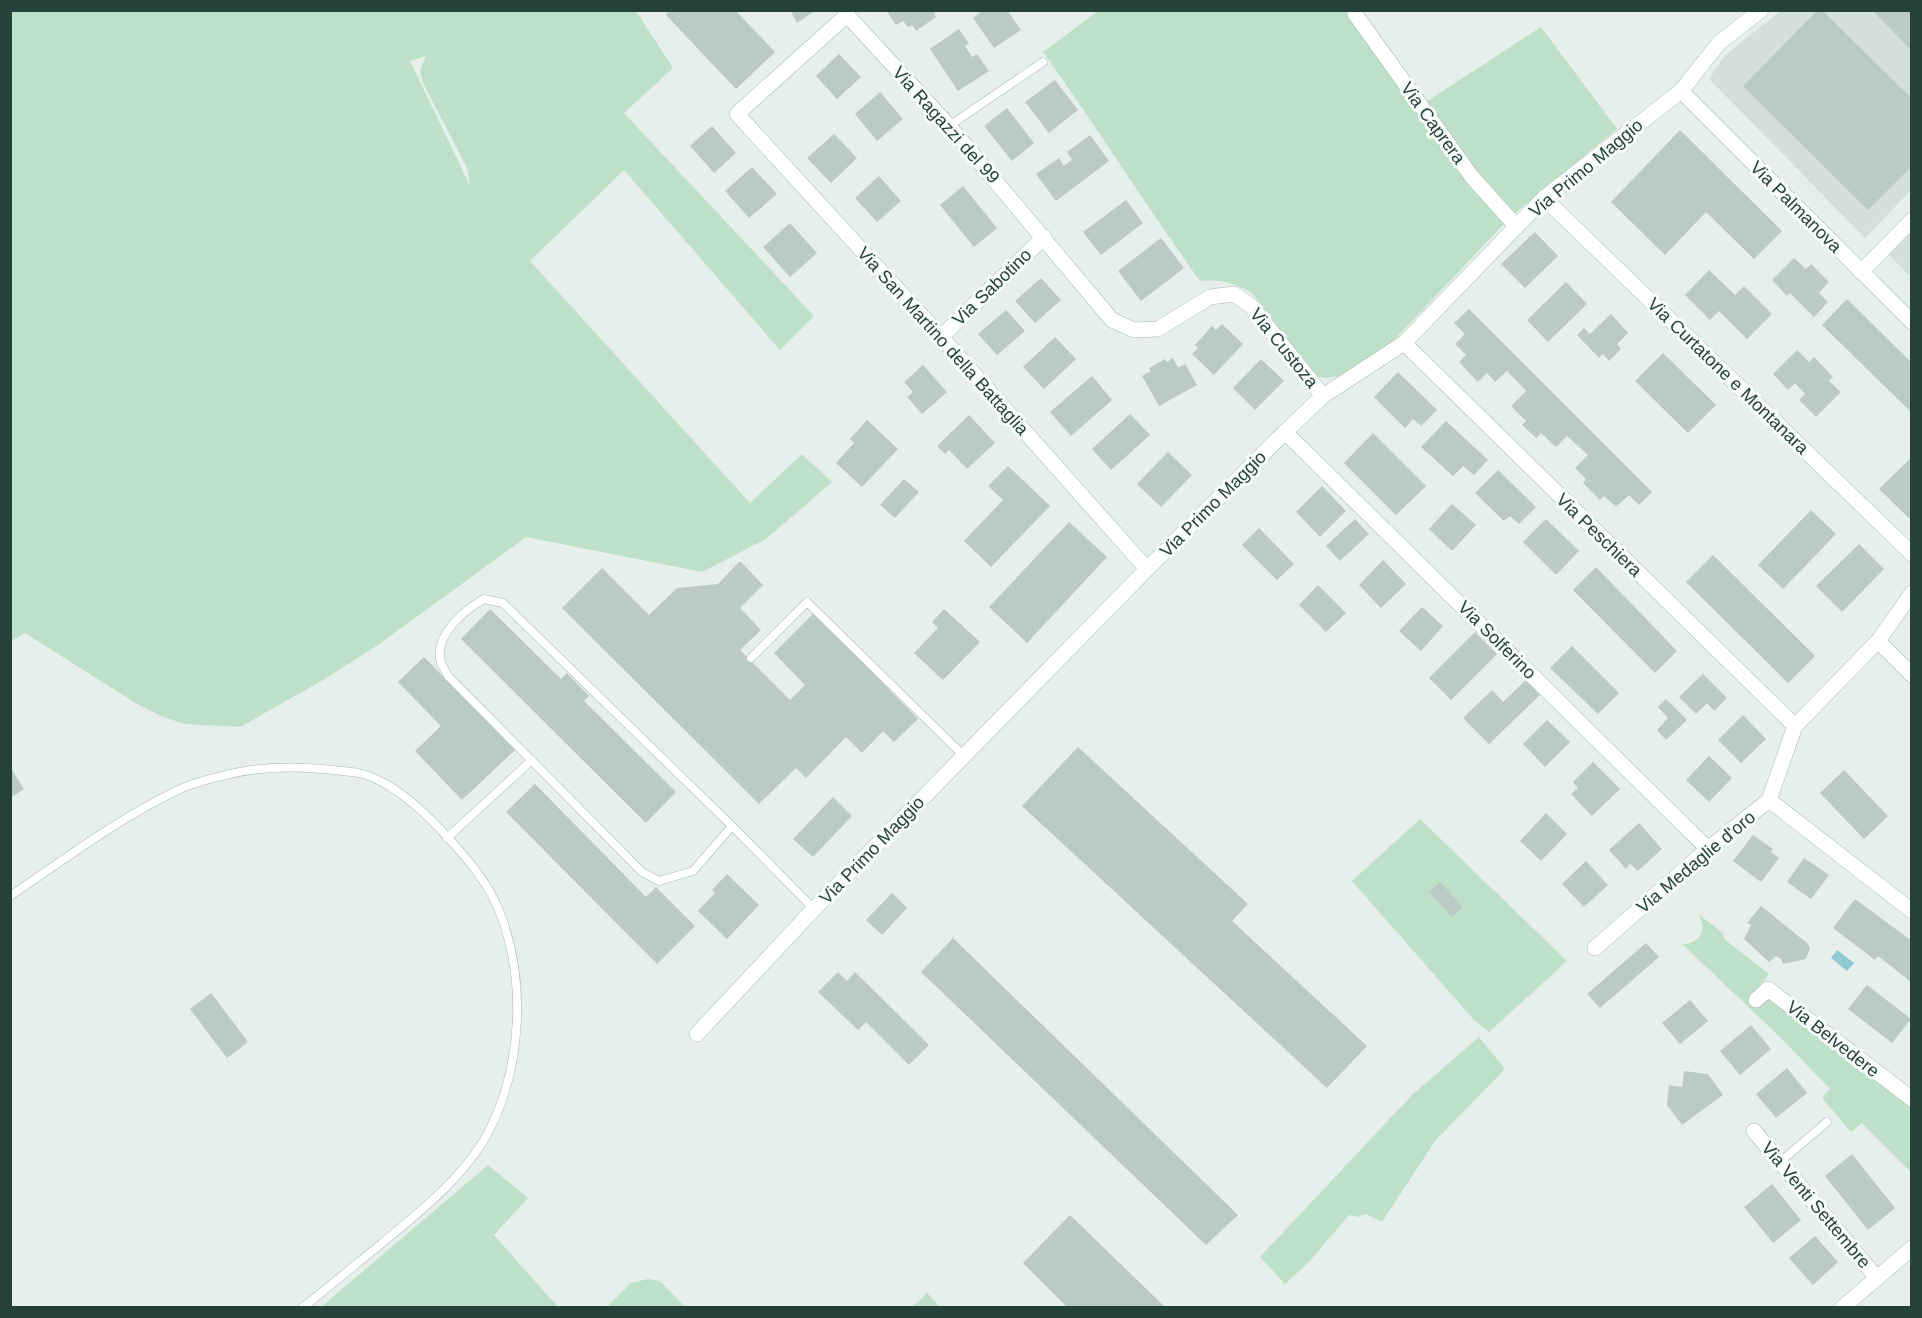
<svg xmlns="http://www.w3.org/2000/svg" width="1922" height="1318" viewBox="0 0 1922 1318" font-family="Arial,sans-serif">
	<rect width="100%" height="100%" fill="#e6efeb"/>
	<g fill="#d4dfda">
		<polygon points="1781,11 1911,11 1911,190 1865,238 1709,79 1725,55"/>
		<polygon points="1911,232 1911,277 1889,255"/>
	</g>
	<g fill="#bfe0c8" fill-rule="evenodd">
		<path d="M11,10L636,11L673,68L624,113L814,316L780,350L624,170L530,261L750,503L802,454L832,482L766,539L702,572L526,537L378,645L323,680L240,727L184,724L161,716L137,704L25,633L11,641ZM426,56L420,70L423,83L467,168L470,186L410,61Z"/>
		<path d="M1098,11H1360L1505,223L1394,340L1357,366L1340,376L1325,378L1313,375L1253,294C1236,283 1220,279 1200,281C1146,206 1097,127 1043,52Z"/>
		<polygon points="1541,27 1617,129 1513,215 1473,173 1426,102"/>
		<polygon points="1420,819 1567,961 1489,1032 1474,1020 1352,881"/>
		<path d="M1698,914L1723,933L1724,939L1769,974L1759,986L1911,1104V1172L1862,1123L1851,1132L1822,1098L1830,1089L1780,1037L1682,944C1700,945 1708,928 1698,914Z"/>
		<polygon points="1479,1037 1505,1069 1435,1141 1382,1222 1366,1214 1358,1217 1349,1215 1309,1262 1285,1284 1260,1257 1412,1095"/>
		<polygon points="488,1165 528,1198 494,1235 558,1307 321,1307"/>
		<polygon points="648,1279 660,1281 685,1307 607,1307 631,1283"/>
		<polygon points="927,1293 940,1307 912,1307"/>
	</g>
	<polygon fill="#8ec9d4" points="1837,950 1854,963 1847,971 1831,958"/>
	<g fill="#bbcac4">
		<polygon points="670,10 735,10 775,52 736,89 666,15"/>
		<polygon points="790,10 816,10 797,23"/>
		<polygon points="886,10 938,10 934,14 936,17 916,31 912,25 908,27 903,21 896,25"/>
		<polygon points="983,10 1007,10 1021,30 994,48 973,18"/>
		<polygon points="1818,10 1822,10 1912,99 1912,166 1868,210 1743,86"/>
		<polygon points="1872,10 1912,10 1912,51"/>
		<polygon points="959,29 969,44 965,46 972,57 977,54 989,71 958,91 930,49"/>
		<polygon points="839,54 861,77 837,99 816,76"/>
		<polygon points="1055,80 1078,110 1049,133 1025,102"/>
		<polygon points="880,92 903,119 877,141 855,114"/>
		<polygon points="1007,108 1034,143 1012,161 984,126"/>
		<polygon points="712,126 736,153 714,173 690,146"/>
		<polygon points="1680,130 1782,231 1754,259 1706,212 1665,255 1611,202"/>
		<polygon points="834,134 857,158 831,183 807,158"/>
		<polygon points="1090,135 1109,161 1056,201 1036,174 1059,158 1064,166 1072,160 1067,152"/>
		<polygon points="752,167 777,194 749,218 725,191"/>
		<polygon points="879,176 901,201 877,222 855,198"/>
		<polygon points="963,186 997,228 974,247 940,205"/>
		<polygon points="1126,200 1143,223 1101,255 1083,232"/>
		<polygon points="790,223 817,253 790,277 763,247"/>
		<polygon points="1535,232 1558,256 1525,288 1501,264"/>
		<polygon points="1161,238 1184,268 1141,301 1118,271"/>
		<polygon points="1794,258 1806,269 1811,264 1829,282 1819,293 1828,302 1814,317 1790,293 1787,296 1772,280"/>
		<polygon points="1709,270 1735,295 1744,286 1772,314 1747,339 1719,311 1710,320 1685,295"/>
		<polygon points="1041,278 1061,300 1035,323 1015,301"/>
		<polygon points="1566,282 1587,304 1548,342 1527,320"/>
		<polygon points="1847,299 1912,363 1912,413 1822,325"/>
		<polygon points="1469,309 1652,492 1639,505 1629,495 1616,507 1604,496 1600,500 1583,483 1586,479 1575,468 1588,455 1567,436 1556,447 1541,433 1536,438 1522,425 1526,421 1511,406 1526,391 1507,371 1495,382 1487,373 1478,382 1459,362 1466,355 1455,344 1465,334 1454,323"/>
		<polygon points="1006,310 1025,331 997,355 978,334"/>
		<polygon points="1611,314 1628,333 1617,344 1621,349 1609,361 1603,354 1599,358 1577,335 1584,328 1590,334"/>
		<polygon points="1222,324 1243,344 1214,375 1192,354 1198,348 1195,345 1212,326 1216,330"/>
		<polygon points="1055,337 1076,359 1044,389 1023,367"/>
		<polygon points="1797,350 1809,362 1814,357 1833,377 1829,381 1841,392 1816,417 1799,400 1805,394 1795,383 1788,390 1773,374"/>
		<polygon points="1663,353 1716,405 1688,433 1635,381"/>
		<polygon points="1173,358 1178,368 1185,364 1197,385 1159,406 1142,376 1151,371 1149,368 1165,359 1167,362"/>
		<polygon points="1261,359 1284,381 1255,410 1233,388"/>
		<polygon points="923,365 947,392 922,414 907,397 913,392 904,382"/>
		<polygon points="1398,372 1437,410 1421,426 1413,419 1405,428 1374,397"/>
		<polygon points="1092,376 1112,400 1071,436 1050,412"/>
		<polygon points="1130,414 1150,435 1111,470 1092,449"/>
		<polygon points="969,415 995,443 967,469 949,450 945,454 937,446"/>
		<polygon points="867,420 898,449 862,487 836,463 854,443 850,439"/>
		<polygon points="1446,421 1488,460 1474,475 1463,466 1453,476 1421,447"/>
		<polygon points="1373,433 1426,486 1396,515 1344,463"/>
		<polygon points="1168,452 1192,475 1161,507 1137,484"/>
		<polygon points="1912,457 1912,521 1879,489"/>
		<polygon points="1008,466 1050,506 991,567 964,541 1003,500 988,486"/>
		<polygon points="1498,470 1536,507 1519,524 1510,516 1504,521 1475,493"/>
		<polygon points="904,479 919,492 895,518 880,505"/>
		<polygon points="1322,486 1346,511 1320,537 1296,512"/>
		<polygon points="1452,504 1476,525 1452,551 1429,529"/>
		<polygon points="1811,510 1836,534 1783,589 1758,565"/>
		<polygon points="1355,519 1369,534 1340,561 1326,546"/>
		<polygon points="1546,519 1579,551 1556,575 1523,542"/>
		<polygon points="1069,522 1107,557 1027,643 989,607"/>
		<polygon points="1259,528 1294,564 1277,580 1242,545"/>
		<polygon points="1859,544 1884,569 1842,612 1816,586"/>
		<polygon points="1713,555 1815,656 1788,683 1686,582"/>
		<polygon points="1383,560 1406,584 1381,608 1359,585"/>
		<polygon points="740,561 763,585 740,608 761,630 740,650 790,700 805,685 774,653 814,613 918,719 894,742 883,731 862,753 846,737 806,778 796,768 759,804 562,608 602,568 649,615 677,588 718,584"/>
		<polygon points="1596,567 1677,651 1655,673 1573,590"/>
		<polygon points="1318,585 1346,613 1326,632 1299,605"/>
		<polygon points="1422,607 1443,626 1421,651 1399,631"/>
		<polygon points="490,609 561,679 567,673 589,696 584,701 676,792 646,823 461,639"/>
		<polygon points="944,609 980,642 943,680 914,653 938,628 932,622"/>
		<polygon points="1475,632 1497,654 1451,700 1429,678"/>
		<polygon points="1572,646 1619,693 1598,714 1550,668"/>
		<polygon points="424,657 515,750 462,800 415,751 441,726 398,682"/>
		<polygon points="1703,674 1727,698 1714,711 1707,703 1696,714 1679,697"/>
		<polygon points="1526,680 1540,695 1489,744 1463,718 1492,690 1503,702"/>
		<polygon points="1666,699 1687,720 1666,740 1657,730 1668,718 1658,707"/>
		<polygon points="1743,715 1766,739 1741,763 1718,740"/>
		<polygon points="1547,720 1570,742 1545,767 1523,744"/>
		<polygon points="1078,747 1248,904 1232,921 1367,1046 1327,1088 1022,806"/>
		<polygon points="1709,756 1732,778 1709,802 1686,780"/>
		<polygon points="1593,762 1620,789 1592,816 1571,794 1578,788 1573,782"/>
		<polygon points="10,767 24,789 10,798"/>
		<polygon points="1844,770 1888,816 1864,839 1820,793"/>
		<polygon points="535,784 646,897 656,887 695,926 657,964 506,812"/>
		<polygon points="833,797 852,816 813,857 793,839"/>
		<polygon points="1546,813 1567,834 1541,861 1520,841"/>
		<polygon points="1639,823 1662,849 1638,871 1630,864 1626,869 1609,850"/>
		<polygon points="1753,835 1773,849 1771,852 1779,858 1761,882 1733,861"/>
		<polygon points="1804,858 1829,875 1811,899 1787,882"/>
		<polygon points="1586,861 1608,885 1584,907 1562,884"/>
		<polygon points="727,874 759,905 727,939 698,911 715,893 712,890"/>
		<polygon points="1440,882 1463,907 1452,917 1429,892"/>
		<polygon points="892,893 907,908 882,935 866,920"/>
		<polygon points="1855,899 1912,941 1910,981 1878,956 1875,960 1833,928"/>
		<polygon points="1761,906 1807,943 1810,948 1806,959 1783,964 1781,959 1776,956 1769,962 1744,939 1751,925 1747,923"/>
		<polygon points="953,938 1238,1215 1206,1245 921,972"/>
		<polygon points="1646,943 1659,957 1600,1008 1587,994"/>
		<polygon points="838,972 847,981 855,972 929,1045 909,1065 866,1022 858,1030 818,992"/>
		<polygon points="1867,985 1911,1019 1892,1043 1848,1009"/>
		<polygon points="211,993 248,1042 227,1058 190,1009"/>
		<polygon points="1690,1000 1708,1021 1680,1044 1662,1023"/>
		<polygon points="1751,1025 1771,1049 1740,1075 1720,1051"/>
		<polygon points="1787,1068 1807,1093 1776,1118 1756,1094"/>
		<polygon points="1684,1071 1708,1074 1723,1095 1682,1125 1667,1105 1669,1085 1682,1087"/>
		<polygon points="1852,1154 1895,1208 1868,1230 1825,1176"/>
		<polygon points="1772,1184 1801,1220 1773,1243 1744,1207"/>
		<polygon points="1070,1215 1166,1308 1068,1308 1023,1263"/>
		<polygon points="1815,1236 1838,1262 1813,1285 1789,1258"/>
	</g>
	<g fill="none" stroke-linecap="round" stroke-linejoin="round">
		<g stroke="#a8b8b2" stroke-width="9">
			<g id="lane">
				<polyline points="949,126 1043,62"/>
				<path d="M484,599L503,603L732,826L693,871L659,881L642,872L448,676C446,672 443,667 441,663C433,636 464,610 484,599Z"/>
				<polyline points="751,658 807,602 964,756"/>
				<polyline points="732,826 814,909"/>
				<polyline points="447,838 532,760"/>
				<path d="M10,896C65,859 119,818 178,790C194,782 213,778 230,774C267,765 304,766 342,771C349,772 356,772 363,774C393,783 420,808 441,830C464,855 488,881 500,913C526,980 522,1063 491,1127C469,1173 420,1212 381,1244C355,1265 329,1287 302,1308"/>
				<polyline points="1780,1162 1827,1122"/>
			</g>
		</g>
		<g stroke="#a8b8b2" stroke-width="16">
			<g id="street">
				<polyline points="1355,14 1472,177 1517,227"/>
				<polyline points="1681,91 1912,322"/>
				<polyline points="1544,198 1912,554"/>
				<polyline points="1861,272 1912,220"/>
				<polyline points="941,337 1044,237"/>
				<polyline points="1404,343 1795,726"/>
				<polyline points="1285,432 1708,849"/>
				<polyline points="1147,569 941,337 737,114 847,15 949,126 1112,320 1134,330 1158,329 1210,297 1234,294 1251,306 1323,396"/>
				<polyline points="1878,641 1912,675"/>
				<polyline points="1769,800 1795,726 1878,641 1912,593"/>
				<polyline points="1595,948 1708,849 1769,800 1912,911"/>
				<polyline points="1756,1000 1768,989 1912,1099"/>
				<polyline points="697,1034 814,909 1147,569 1285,432 1323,396 1404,343 1544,198 1681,91 1719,43 1761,10"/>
				<polyline points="1754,1131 1877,1278"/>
				<polyline points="1842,1308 1912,1248"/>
			</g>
		</g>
		<use href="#lane" stroke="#fff" stroke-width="8"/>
		<use href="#street" stroke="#fff" stroke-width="15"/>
	</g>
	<g text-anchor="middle" stroke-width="6" stroke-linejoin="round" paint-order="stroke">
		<g font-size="18" fill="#24423a" stroke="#f7fbf9">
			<text transform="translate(1433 123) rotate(54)" y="6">Via Caprera</text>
			<text transform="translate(946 125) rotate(48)" y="6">Via Ragazzi del 99</text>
			<text transform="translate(1586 168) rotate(-40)" y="6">Via Primo Maggio</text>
			<text transform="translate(1796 207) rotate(45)" y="6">Via Palmanova</text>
			<text transform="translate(992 287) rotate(-44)" y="6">Via Sabotino</text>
			<text transform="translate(943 341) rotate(48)" y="6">Via San Martino della Battaglia</text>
			<text transform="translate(1284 348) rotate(51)" y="6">Via Custoza</text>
			<text transform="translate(1728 376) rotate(44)" y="6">Via Curtatone e Montanara</text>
			<text transform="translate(1213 504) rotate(-45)" y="6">Via Primo Maggio</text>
			<text transform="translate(1599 535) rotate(44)" y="6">Via Peschiera</text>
			<text transform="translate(1497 640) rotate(45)" y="6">Via Solferino</text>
			<text transform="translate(872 850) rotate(-46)" y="6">Via Primo Maggio</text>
			<text transform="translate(1696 862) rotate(-40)" y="6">Via Medaglie d'oro</text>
			<text transform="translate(1833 1039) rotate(38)" y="6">Via Belvedere</text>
			<text transform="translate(1816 1205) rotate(50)" y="6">Via Venti Settembre</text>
		</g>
	</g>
	<rect width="1922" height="1318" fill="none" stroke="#24423a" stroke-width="24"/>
</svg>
